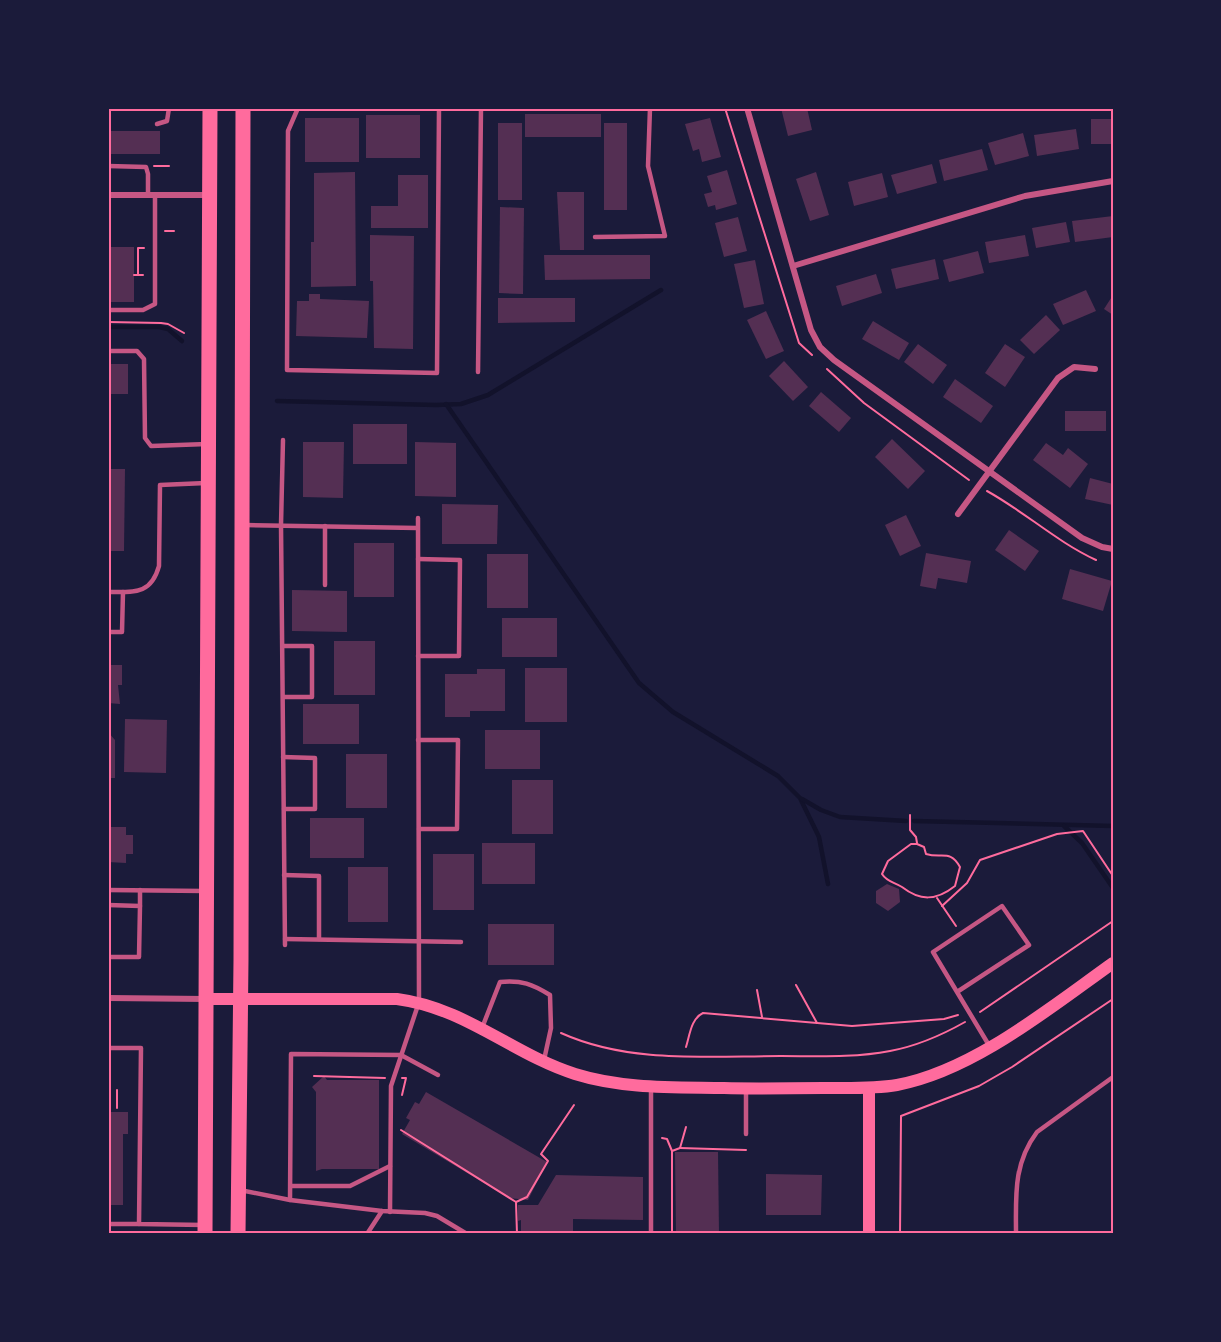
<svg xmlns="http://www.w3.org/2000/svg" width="1221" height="1342" viewBox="0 0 1221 1342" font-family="'Source Sans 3',sans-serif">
	<rect width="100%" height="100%" fill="#1b1b3a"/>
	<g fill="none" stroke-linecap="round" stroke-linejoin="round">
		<g stroke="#12122b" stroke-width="4.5">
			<polyline points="108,327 159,327 168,329 182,341"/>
			<polyline points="277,401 436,405 461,404 488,395 661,290"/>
			<polyline points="446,404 639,683 673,712 778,776 800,798 819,837 828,884"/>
			<polyline points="802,799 821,810 840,817 906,821"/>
			<polyline points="914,821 1113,826"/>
			<polyline points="1064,826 1082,843 1113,888"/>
		</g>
	</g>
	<g fill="#542f53">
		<polygon points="781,108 807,108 812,130 788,136"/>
		<rect x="525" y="114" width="76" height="23"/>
		<rect x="366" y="115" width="54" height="43"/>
		<rect x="305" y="118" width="54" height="44"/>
		<polygon points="710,118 721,157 702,162 699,149 693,151 685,124"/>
		<rect x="1091" y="119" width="22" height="25"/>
		<rect x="498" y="123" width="24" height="77"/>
		<rect x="604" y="123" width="23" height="87"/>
		<polygon points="1076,129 1079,149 1037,156 1034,135"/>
		<rect x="108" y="131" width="52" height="23"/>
		<polygon points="1023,133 1029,156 995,165 988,143"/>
		<polygon points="982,149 988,170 944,181 939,160"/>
		<polygon points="932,164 937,183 897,194 891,175"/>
		<polygon points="727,170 737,204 716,210 715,205 708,207 704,194 712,192 707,176"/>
		<polygon points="355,172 356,286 311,287 311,242 314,242 314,173"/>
		<polygon points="816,172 829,215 810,221 796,179"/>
		<polygon points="882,173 888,197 854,206 848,182"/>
		<polygon points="398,175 428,175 428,228 371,228 371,206 398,206"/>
		<polygon points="557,192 584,192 584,250 560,250"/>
		<polygon points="500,207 524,208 523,294 499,293"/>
		<polygon points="1113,216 1113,237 1075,242 1072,221"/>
		<polygon points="738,217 747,251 724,257 715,223"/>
		<polygon points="1066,222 1070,242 1036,248 1032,228"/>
		<polygon points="370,235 414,236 413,349 374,348 373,281 370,281"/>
		<polygon points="1025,235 1029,256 989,263 985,242"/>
		<rect x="108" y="247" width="26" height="55"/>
		<polygon points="978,251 984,273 949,282 943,260"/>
		<polygon points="544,255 650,255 650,279 545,280"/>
		<polygon points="935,259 939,279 896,289 891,269"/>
		<polygon points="755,260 764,304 744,308 734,264"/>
		<polygon points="876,274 882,293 842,306 836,286"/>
		<polygon points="1086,290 1096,311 1063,325 1053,304"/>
		<polygon points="309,294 320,294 320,299 369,301 367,338 296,336 297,301 309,301"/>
		<polygon points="1113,295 1113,315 1104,309"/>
		<polygon points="498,298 575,298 575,322 498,323"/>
		<polygon points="766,311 784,351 766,359 747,320"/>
		<polygon points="1046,315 1060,330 1034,354 1020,340"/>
		<polygon points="873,321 909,343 899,360 862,339"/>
		<polygon points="918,344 947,365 933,384 904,362"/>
		<polygon points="1005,344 1025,357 1005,387 985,373"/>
		<polygon points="784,361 808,387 793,401 769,376"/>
		<rect x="108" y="364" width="20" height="30"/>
		<polygon points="955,379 993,406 981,423 943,397"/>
		<polygon points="821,392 851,418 839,432 809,406"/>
		<rect x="1065" y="411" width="41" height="20"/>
		<rect x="353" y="424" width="54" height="40"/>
		<polygon points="892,439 925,471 908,489 875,457"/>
		<polygon points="303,442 344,442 343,498 303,497"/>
		<polygon points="415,442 456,443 456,497 415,496"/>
		<polygon points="1046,443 1063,455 1068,448 1088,464 1070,488 1033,460"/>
		<polygon points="108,469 125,469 124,551 108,551"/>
		<polygon points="1090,478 1113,484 1113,505 1085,499"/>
		<polygon points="442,504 498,505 497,544 442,544"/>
		<polygon points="906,515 921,546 900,556 885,525"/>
		<polygon points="1009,530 1039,551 1025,571 995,550"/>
		<rect x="354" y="543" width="40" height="54"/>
		<polygon points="926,553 971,561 967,583 938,578 936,589 920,586"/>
		<rect x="487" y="554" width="41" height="54"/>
		<polygon points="1070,569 1112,581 1103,611 1062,599"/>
		<polygon points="292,590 347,591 347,632 292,631"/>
		<rect x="502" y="618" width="55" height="39"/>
		<rect x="334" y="641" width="41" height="54"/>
		<polygon points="108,665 122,665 122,685 118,685 120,704 108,703"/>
		<rect x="525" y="668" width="42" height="54"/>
		<polygon points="477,669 505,669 505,711 470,711 470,717 445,717 445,674 477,674"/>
		<rect x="303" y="704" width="56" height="40"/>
		<polygon points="125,719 167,720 166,773 124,772"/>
		<rect x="485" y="730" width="55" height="39"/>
		<polygon points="108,732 115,740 115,778 108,778"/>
		<rect x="346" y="754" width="41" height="54"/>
		<rect x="512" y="780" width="41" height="54"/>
		<rect x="310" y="818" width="54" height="40"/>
		<polygon points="108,827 126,827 126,835 133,835 133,854 126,854 126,863 108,862"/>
		<rect x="482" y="843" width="53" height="41"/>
		<rect x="433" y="854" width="41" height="56"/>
		<rect x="348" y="867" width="40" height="55"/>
		<polygon points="887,884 899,889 900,902 888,911 876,903 876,891"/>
		<rect x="108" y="913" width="3" height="36"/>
		<rect x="488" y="924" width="66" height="41"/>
		<polygon points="324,1076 327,1080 379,1080 379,1169 322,1169 316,1171 316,1092 312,1087"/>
		<polygon points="426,1092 547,1162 528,1200 509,1198 402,1134 410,1120 406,1118 415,1102 419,1104"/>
		<polygon points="108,1112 128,1112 128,1134 123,1134 123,1205 108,1205"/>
		<polygon points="675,1152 718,1152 719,1234 676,1234"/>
		<polygon points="766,1174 822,1175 821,1215 766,1215"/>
		<polygon points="556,1175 643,1177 643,1220 573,1219 573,1234 521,1234 521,1220 518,1221 518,1205 538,1205"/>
	</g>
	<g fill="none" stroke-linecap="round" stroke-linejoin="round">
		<g stroke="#ff6b9d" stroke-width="2">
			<polyline points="725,108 799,343 812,355"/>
			<polyline points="154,166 169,166"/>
			<polyline points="165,231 174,231"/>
			<polyline points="108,243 109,247"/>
			<polyline points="134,275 143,275"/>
			<polyline points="138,275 138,248 144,248"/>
			<polyline points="108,322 161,323 168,324 184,333"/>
			<polyline points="827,369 864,403 969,480"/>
			<path d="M987,491C1025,512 1057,542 1096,560"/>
			<polyline points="910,815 910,830 916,837 917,843"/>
			<path d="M911,844H917L924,847L926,854C942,859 950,849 960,867L955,886C936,901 920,901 902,887C894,882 887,882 882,874L888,861Z"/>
			<polyline points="937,898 956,926"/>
			<polyline points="942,906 967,883 980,860 1057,834 1083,831 1113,876"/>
			<polyline points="796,985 817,1023"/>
			<polyline points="757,990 762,1017"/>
			<polyline points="980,1012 1113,921"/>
			<path d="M561,1033C630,1064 707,1056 781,1056C816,1056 854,1058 890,1051C917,1046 942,1035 965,1022"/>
			<path d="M686,1047C690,1034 691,1019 703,1013L852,1026L944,1019L958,1015"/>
			<polyline points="314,1076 385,1078"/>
			<polyline points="117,1090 117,1108"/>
			<polyline points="402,1095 406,1078 402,1078"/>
			<polyline points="401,1130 516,1202 517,1234"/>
			<polyline points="662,1138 667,1139 672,1151 672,1234"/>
			<polyline points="680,1148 746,1150"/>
			<polyline points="672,1151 680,1148 686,1127"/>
			<polyline points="516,1202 527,1197 548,1161 541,1154 574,1105"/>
			<polyline points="900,1234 901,1116 979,1086 1012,1067 1113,999"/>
		</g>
		<g stroke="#c65784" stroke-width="4.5">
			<polyline points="298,108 288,131 287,370 437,373 439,108"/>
			<polyline points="157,124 167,121 169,108"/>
			<polyline points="108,166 146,167 148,174 148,195"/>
			<polyline points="595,237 665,236 648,166 650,108"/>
			<polyline points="108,310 143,310 155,304 155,195"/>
			<polyline points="108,351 137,351 144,359 145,438 151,446 207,444"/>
			<polyline points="478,372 481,108"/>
			<polyline points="283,440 281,525 285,945"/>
			<polyline points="245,525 417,528"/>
			<polyline points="325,526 325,585"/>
			<polyline points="418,559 460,560 459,656 418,656"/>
			<path d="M108,592C134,592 151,595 159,566L160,485L206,483"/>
			<polyline points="108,632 122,632 123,592"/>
			<polyline points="283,646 312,646 312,697 284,697"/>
			<polyline points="418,740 458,740 457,829 419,829"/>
			<polyline points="283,757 315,758 315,809 284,809"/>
			<polyline points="284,875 319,876 319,939"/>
			<polyline points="108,890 204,891"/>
			<polyline points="140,890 140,906"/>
			<polyline points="108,905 140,906 139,957 108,957"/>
			<polyline points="285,939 461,942"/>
			<polyline points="957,992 1029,945 1002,906 933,952 990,1047"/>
			<path d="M482,1028L500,982C522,980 532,984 550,995L551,1028L544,1060"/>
			<polyline points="108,1048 141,1048 139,1224 204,1225"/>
			<polyline points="746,1134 746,1089"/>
			<polyline points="291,1186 350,1186 390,1166"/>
			<polyline points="240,1190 290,1200 382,1211 425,1213 437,1216 467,1234"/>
			<polyline points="290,1200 291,1054 401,1055 438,1075"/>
			<polyline points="390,1212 391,1086 419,1002 418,518"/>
			<polyline points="108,1224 139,1224"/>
			<polyline points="367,1234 382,1211"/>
			<polyline points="651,1234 651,1089"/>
			<path d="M1016,1234C1016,1196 1013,1164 1037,1132L1113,1077"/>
		</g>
		<g stroke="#c65784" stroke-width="6">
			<polyline points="747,108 811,330 820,347 834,360 1082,538 1102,547 1113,549"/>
			<polyline points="108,195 209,195"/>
			<polyline points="793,266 1025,196 1113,181"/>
			<polyline points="958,514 1058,378 1074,367 1095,369"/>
			<polyline points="108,998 206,999"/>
		</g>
		<g stroke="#ff6b9d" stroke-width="12">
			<path d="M206,999H397C466,1008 512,1054 575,1074C623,1089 674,1087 724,1088C758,1089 791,1088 824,1088C848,1088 873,1089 897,1085C973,1071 1051,1007 1113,963"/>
			<polyline points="869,1234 869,1088"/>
		</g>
		<g stroke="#ff6b9d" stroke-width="15">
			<polyline points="205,1234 210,108"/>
			<polyline points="238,1234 241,960 243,108"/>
		</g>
	</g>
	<rect width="1221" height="1342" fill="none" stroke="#1b1b3a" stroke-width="219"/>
	<rect x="110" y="110" width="1002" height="1122" fill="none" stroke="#ff6b9d" stroke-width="2"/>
</svg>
